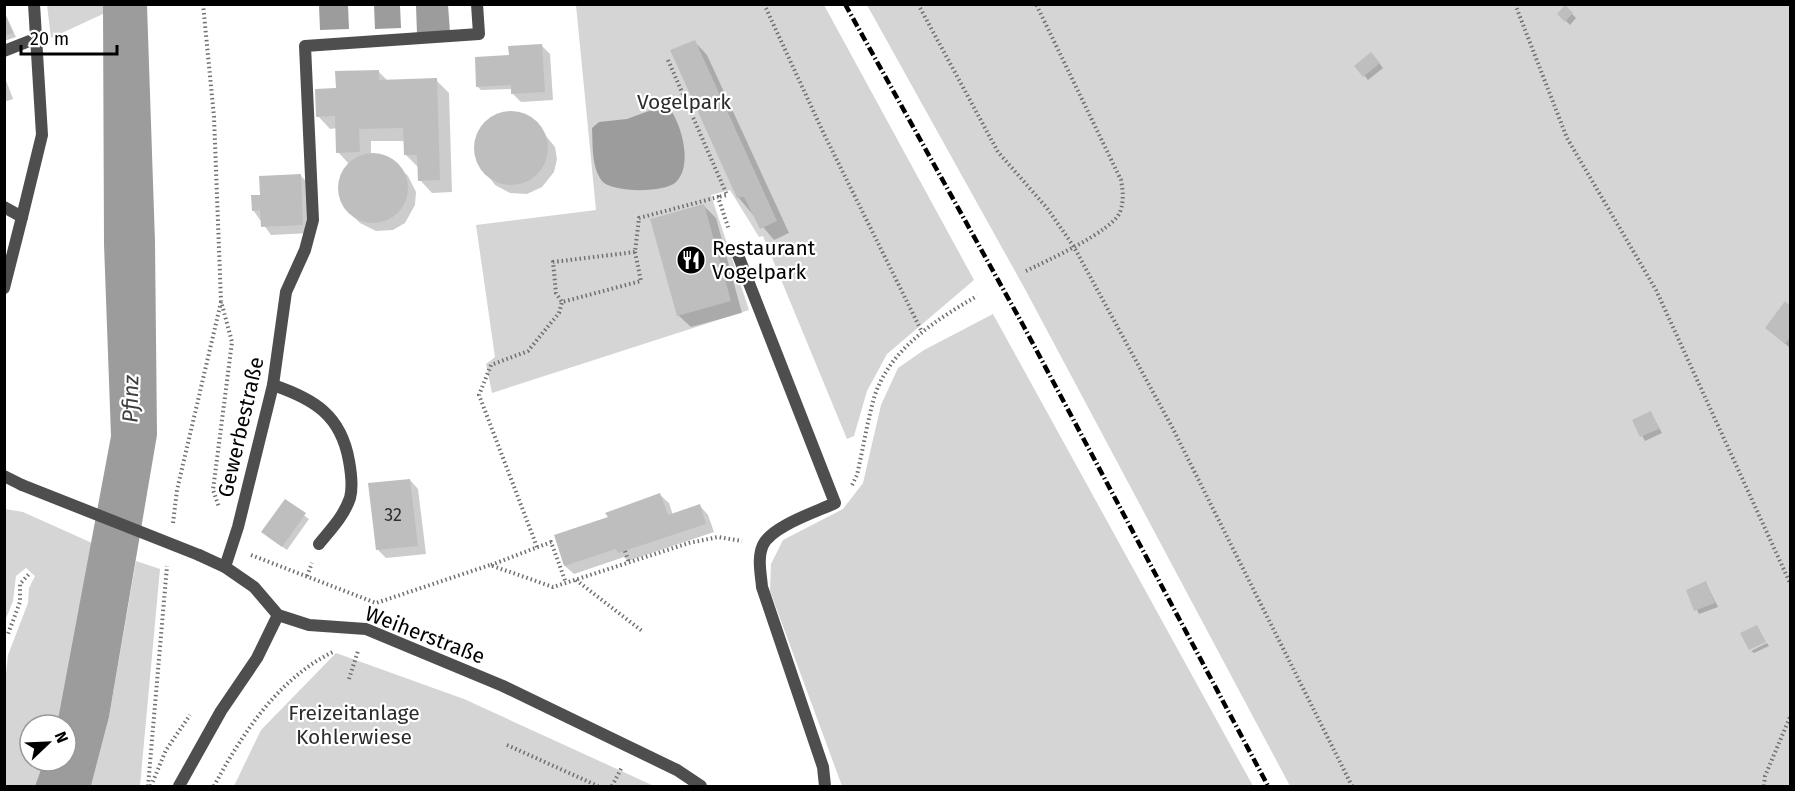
<svg xmlns="http://www.w3.org/2000/svg" width="1795" height="791" viewBox="0 0 1795 791" font-family="'Fira Sans',sans-serif">
	<rect width="100%" height="100%" fill="#fff"/>
	<g fill="#d5d5d5">
		<polygon points="47,5 103,5 103,14 51,38"/>
		<polygon points="576,5 824,5 974,280 887,354 867,391 854,436 847,439 763,236 759,237 730,190 711,195 749,310 492,393 486,364 495,357 476,225 596,210"/>
		<polygon points="867,5 1790,5 1790,786 1290,786 1026,291"/>
		<polygon points="993,314 1253,786 842,786 770,591 771,564 783,540 843,509 863,483 881,405 898,368 924,350"/>
		<polygon points="5,509 23,512 92,543 60,714 57,725 30,725 30,761 44,761 35,786 4,786 5,683 8,655 28,603 29,588 35,576 26,568 16,576 13,601 5,621"/>
		<polygon points="136,561 160,569 140,786 91,786 109,717"/>
		<polygon points="336,653 464,699 654,786 234,786 261,730"/>
	</g>
	<g fill="#9c9c9c">
		<polygon points="103,5 147,5 155,242 157,435 109,717 91,786 35,786 44,761 66,761 66,725 57,725 111,436 104,244"/>
		<polygon points="319,5 348,5 349,29 320,30"/>
		<polygon points="374,5 400,5 401,28 375,29"/>
		<polygon points="416,5 448,5 450,32 417,34"/>
		<path d="M657,108L670,109C682,126 693,166 676,182C665,193 612,193 602,181C591,167 593,144 592,128L599,122L627,119Z"/>
	</g>
	<g fill="#0003">
		<polygon points="1565,7 1576,18 1570,25 1559,14"/>
		<polygon points="4,11 16,37 4,41"/>
		<polygon points="695,42 707,55 789,233 774,240 738,197"/>
		<polygon points="542,46 550,54 553,100 521,102 512,93 512,89 481,90 477,86"/>
		<polygon points="1375,58 1383,68 1368,80 1356,66"/>
		<polygon points="378,71 388,81 436,80 449,93 452,192 432,193 420,180 418,167 406,155 405,141 371,141 371,156 379,154 390,158 408,176 416,192 415,205 405,223 393,230 376,231 360,223 351,214 339,193 339,181 349,164 338,152 337,128 330,129 318,116 337,90"/>
		<polygon points="4,75 13,99 4,102"/>
		<polygon points="508,112 524,115 533,120 555,147 557,159 554,172 542,187 527,194 510,193 495,185 476,159 475,144 480,129 491,118"/>
		<polygon points="301,176 309,184 311,233 271,235 253,210 261,197"/>
		<polygon points="704,206 716,218 742,313 691,327 678,315"/>
		<polygon points="1786,304 1790,307 1789,347 1771,332"/>
		<polygon points="1651,413 1662,433 1645,441 1634,420"/>
		<polygon points="410,480 418,489 426,554 386,558 377,549"/>
		<polygon points="660,495 669,503 673,515 700,506 708,515 714,532 628,561 624,557 574,574 565,566 556,536 610,517"/>
		<polygon points="285,501 309,519 287,550 267,536"/>
		<polygon points="1706,583 1718,607 1699,614 1688,591"/>
		<polygon points="1767,643 1769,646 1754,653 1751,651"/>
	</g>
	<g fill="#bebebe">
		<polygon points="1565,5 1573,13 1565,22 1557,14"/>
		<polygon points="4,11 13,33 4,36"/>
		<polygon points="695,40 777,221 760,229 744,197 737,198 670,50"/>
		<polygon points="542,44 545,92 511,94 511,85 476,87 475,57 509,55 508,46"/>
		<polygon points="1371,52 1380,63 1363,77 1354,66"/>
		<polygon points="379,70 379,80 437,78 440,180 418,181 417,155 404,155 403,128 359,129 360,152 336,153 335,116 316,117 315,89 336,88 335,71"/>
		<circle cx="511" cy="148" r="37"/>
		<circle cx="373" cy="188" r="35"/>
		<polygon points="301,174 303,225 261,227 260,210 252,211 251,195 260,195 259,176"/>
		<polygon points="704,204 731,301 677,316 650,219"/>
		<polygon points="1785,301 1790,306 1790,337 1785,344 1765,328"/>
		<polygon points="1651,411 1659,429 1640,437 1632,420"/>
		<polygon points="410,479 418,546 376,550 368,483"/>
		<polygon points="660,493 668,515 700,504 706,524 618,553 616,549 564,566 554,535 608,517 605,513"/>
		<polygon points="285,499 306,513 282,547 261,532"/>
		<polygon points="1706,581 1715,603 1694,611 1686,590"/>
		<polygon points="1757,625 1766,642 1749,650 1740,633"/>
	</g>
	<g fill="none" stroke-linecap="round" stroke-linejoin="round">
		<g stroke="#707070" stroke-width="4" stroke-dasharray="1.5 3" stroke-linecap="butt">
			<polyline points="203,4 214,117 221,301 232,342 213,490 219,507"/>
			<polyline points="764,4 823,132 922,332"/>
			<polyline points="918,4 998,152 1047,208 1074,247 1172,427 1352,786"/>
			<polyline points="1515,4 1567,138 1656,290 1790,583"/>
			<polyline points="668,60 727,195 718,197"/>
			<polyline points="635,252 641,281 562,302 556,293 553,262 635,252 639,218 718,197 729,230"/>
			<path d="M1026,271C1046,261 1113,231 1120,212C1124,201 1123,191 1121,180L1036,4"/>
			<path d="M852,485L857,475C863,449 867,423 874,398C889,349 936,320 977,296"/>
			<polyline points="173,523 177,490 221,302"/>
			<polyline points="537,547 479,395 491,365 528,351 559,313 562,302"/>
			<polyline points="625,551 629,563"/>
			<polyline points="251,555 376,603 490,565 553,587 689,543 718,537 742,541"/>
			<polyline points="491,565 551,542 566,583"/>
			<polyline points="307,576 312,563"/>
			<polyline points="576,580 642,631"/>
			<polyline points="4,635 8,634 20,602 20,584 29,574"/>
			<polyline points="349,679 358,651"/>
			<polyline points="507,745 598,786"/>
			<polyline points="148,786 167,566"/>
			<polyline points="151,786 166,750 190,715"/>
			<path d="M214,786C242,734 279,677 335,651"/>
			<polyline points="612,786 622,767"/>
			<polyline points="1764,786 1765,776 1790,717"/>
		</g>
		<g stroke="#4e4e4e" stroke-width="12">
			<polyline points="4,51 37,38"/>
			<path d="M736,250L835,503C816,512 772,526 763,545C757,558 761,574 762,587L823,767L825,786"/>
			<path d="M273,385C314,399 341,415 349,461C351,472 353,487 350,498C344,516 331,529 319,544"/>
			<polyline points="225,567 238,527 273,385 286,292 305,250 313,220 305,46 479,34 477,4"/>
		</g>
		<g stroke="#4e4e4e" stroke-width="12">
			<polyline points="4,207 22,217 4,288"/>
			<polyline points="22,217 42,135 34,4"/>
			<polyline points="4,476 22,485"/>
			<polyline points="199,555 225,567 254,587 278,615 309,625 366,629 503,686 677,770 701,786"/>
			<polyline points="179,786 221,711 257,658 278,615"/>
		</g>
		<polyline stroke="#000" stroke-width="4.5" stroke-dasharray="9 3 1.5 3" stroke-linecap="butt" points="845,4 1023,325 1268,786"/>
		<polyline stroke="#4e4e4e" stroke-width="12" points="22,485 199,555"/>
	</g>
	<defs>
		<g id="restaurant-disc" transform="scale(1.5)"><circle r="9.5" fill="#000" stroke="#fff"/><path d="M-5-6h1v4h1v-4h1v4h1v-4h1v5L-1.5 .5V6h-2V.5L-5-1ZM5-6V6H3V1.5H1.5Q1.5-4 5-6Z" fill="#fff"/></g>
	</defs>
	<g fill-rule="evenodd">
		<use href="#restaurant-disc" x="691" y="260"/>
	</g>
	<g text-anchor="middle" stroke-width="4.5" stroke-linejoin="round" paint-order="stroke">
		<g font-size="18" fill="#303030">
			<text x="393" y="521">32</text>
		</g>
		<g font-size="21" fill="#2c2c2c" stroke="#fff">
			<text x="684" y="109">Vogelpark</text>
			<text x="354" y="720">Freizeitanlage<tspan x="354" dy="24">Kohlerwiese</tspan></text>
		</g>
		<g font-size="21" fill="#000" stroke="#fff" text-anchor="start">
			<text x="712" y="255">Restaurant<tspan x="712" dy="24">Vogelpark</tspan></text>
		</g>
		<g font-size="21" fill="#000" stroke="#fff">
			<text transform="translate(241 427) rotate(-77)" y="7">Gewerbestraße</text>
			<text transform="translate(425 635) rotate(21)" y="7">Weiherstraße</text>
		</g>
		<g font-size="22" font-style="italic" fill="#3d3d3d" stroke="#fff">
			<text transform="translate(130 399) rotate(-89)" y="8">Pfinz</text>
		</g>
	</g>
	<rect width="1795" height="791" fill="none" stroke="#000000" stroke-width="12"/>
	<g transform="translate(48 743) rotate(67)"><circle r="28" fill="#ffffff" stroke="#999999" stroke-width="1.5"/>
	<path d="M0-4.5L10 22L0 15L-10 22Z" fill="#000000"/>
	<text y="-9" font-size="16" font-weight="bold" text-anchor="middle" fill="#000000">N</text>
	</g>
	<path d="M21 45v9h96v-9" fill="none" stroke="#000000" stroke-width="3"/>
	<text x="30" y="45" font-size="18" fill="#000000" stroke="#ffffff" stroke-width="4.5" paint-order="stroke">20 m</text>
</svg>
